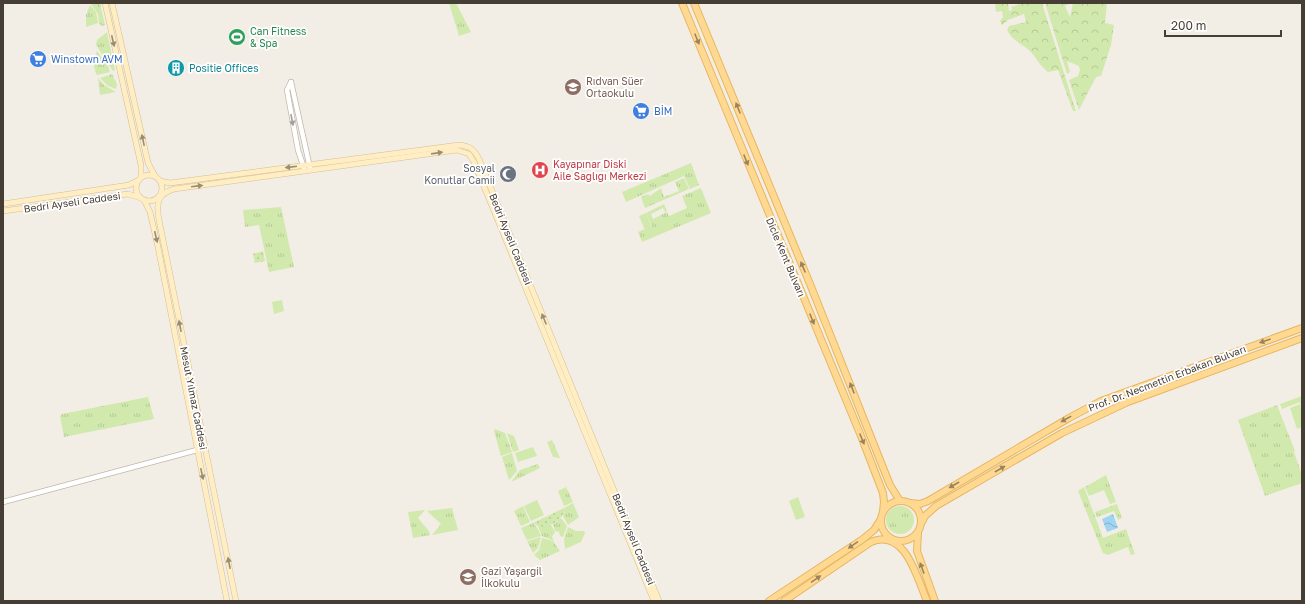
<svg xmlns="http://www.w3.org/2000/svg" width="1305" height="604" viewBox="0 0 1305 604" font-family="'Golos Text',sans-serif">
	<defs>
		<pattern id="grass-tufts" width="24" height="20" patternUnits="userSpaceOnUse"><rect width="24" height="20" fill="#d1e9ad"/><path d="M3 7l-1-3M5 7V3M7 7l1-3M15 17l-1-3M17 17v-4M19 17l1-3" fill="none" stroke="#b5c995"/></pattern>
		<pattern id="forest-crowns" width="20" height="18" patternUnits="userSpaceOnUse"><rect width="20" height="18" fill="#d1e9ad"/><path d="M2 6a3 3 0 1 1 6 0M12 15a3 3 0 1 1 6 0" fill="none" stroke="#b5c995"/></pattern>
		<pattern id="park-dots" width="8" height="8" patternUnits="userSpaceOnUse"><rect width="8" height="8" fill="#d1e9ad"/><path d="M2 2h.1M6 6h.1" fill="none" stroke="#b5c995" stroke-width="1.8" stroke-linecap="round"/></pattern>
		<pattern id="water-waves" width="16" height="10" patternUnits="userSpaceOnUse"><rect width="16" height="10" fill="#9fd5f2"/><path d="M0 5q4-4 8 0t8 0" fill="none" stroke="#83aec5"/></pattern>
	</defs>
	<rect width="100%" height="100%" fill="#f3eee5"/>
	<g fill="url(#grass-tufts)">
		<polygon points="100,3 105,25 102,26 99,24 98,14 91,4"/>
		<polygon points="449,3 456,3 471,32 459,36"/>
		<polygon points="90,5 96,12 98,23 86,27 86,15"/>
		<polygon points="107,32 115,70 113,71 96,45 97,40"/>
		<polygon points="97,51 108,66 110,72 97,75 96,74 93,62"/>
		<polygon points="112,74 117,84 116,89 108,86 100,78"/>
		<polygon points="98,78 104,85 116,92 100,95"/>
		<polygon points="691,163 699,185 690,189 684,176 626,202 622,192"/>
		<polygon points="684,178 689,189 645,208 641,197 648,194 650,196 661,188 664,197 679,191 675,182"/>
		<polygon points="701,188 711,213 642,242 638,232 652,226 646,213 664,204 667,211 665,212 663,208 651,214 653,219 667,212 669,216 687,208 682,196"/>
		<polygon points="281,207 294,267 269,272 259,225 245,227 243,210"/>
		<polygon points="1302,396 1302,408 1300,402 1282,409 1280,404"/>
		<polygon points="148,397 154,419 64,437 60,416 62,414"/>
		<polygon points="1277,405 1295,451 1294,452 1302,475 1302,483 1265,496 1238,420"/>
		<polygon points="495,429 505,433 512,452 501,456 494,431"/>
		<polygon points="507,433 514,436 519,450 513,452"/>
		<polygon points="552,440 560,458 553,457 547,442"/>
		<polygon points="512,453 517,471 509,480 502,457"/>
		<polygon points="538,464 540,468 511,482 520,470"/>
		<polygon points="1106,475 1116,502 1110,504 1104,490 1089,496 1085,487"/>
		<polygon points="566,487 573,502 564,506 558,491"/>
		<polygon points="1084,487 1103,538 1126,529 1135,554 1131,555 1128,547 1108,555 1103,553 1078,491"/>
		<polygon points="573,503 579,517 568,525 563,516 565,511 564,508"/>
		<polygon points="1117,504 1122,518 1118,520 1114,511 1097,517 1095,512"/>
		<circle cx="900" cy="520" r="14"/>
		<polygon points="523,506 530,522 521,526 514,511"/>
		<polygon points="452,508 458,530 432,535 441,524 427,511"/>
		<polygon points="425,510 418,518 429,531 430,535 413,538 408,512"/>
		<polygon points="561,518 567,526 563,537 560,536 559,532 555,531 553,524"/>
		<polygon points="533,523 538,529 541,536 527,540 521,528"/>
		<polygon points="551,525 555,532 552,537 554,541 542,536 538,526"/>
		<polygon points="568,527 576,531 584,531 585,533 581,542 565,549 564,539"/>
		<polygon points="541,537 538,548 533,553 527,541"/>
		<polygon points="542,538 553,541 560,551 540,560 534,555 539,550"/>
	</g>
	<g fill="url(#forest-crowns)">
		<path d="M995,3H1008L1009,11L1012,10L1011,7L1023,3H1042L1076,111H1073L1058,70L1048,72C1040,66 1037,59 1031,52C1023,44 1012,41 1007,30L1009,26L1026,22L1024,14L1008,20L1002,25L1000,21L1003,17L1002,11L996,12Z"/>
		<polygon points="1045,3 1070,3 1065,6 1070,17 1073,3 1107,3 1105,23 1114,25 1111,45 1101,76 1096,77 1079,110 1069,80 1078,76 1080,70 1079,66 1067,61 1070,72 1067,74"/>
	</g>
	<g fill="url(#park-dots)">
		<polygon points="263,251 265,261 255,263 253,254"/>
		<path d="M564,508L565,511C560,522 544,532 533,523Z"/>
	</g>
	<g fill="#d1e9ad">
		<polygon points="646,213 652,227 645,230 639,216"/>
		<polygon points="282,300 284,311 274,314 272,302"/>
		<polygon points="1300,404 1302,411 1302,427 1297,429 1290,408"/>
		<polygon points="533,447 537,456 518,462 515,453"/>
		<polygon points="798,497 805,517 796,520 789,501"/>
		<polygon points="537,500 544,515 531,521 524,506"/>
	</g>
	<polygon fill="url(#water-waves)" points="1113,514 1118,528 1107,532 1102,519"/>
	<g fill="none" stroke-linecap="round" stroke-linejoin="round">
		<g stroke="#c2b8ab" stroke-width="6">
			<g id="tertiary">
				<polyline points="291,82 287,90 298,150 304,168"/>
				<polyline points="291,82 310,168"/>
				<polyline points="3,502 197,450"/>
			</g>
		</g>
		<g stroke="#d5bf94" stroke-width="6">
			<g id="secondary">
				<polyline points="105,3 141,165 141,177"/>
				<polyline points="112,3 148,163 155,176"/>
				<circle cx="149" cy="188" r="13"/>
				<path d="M160,181L170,183L459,145C470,146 474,149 479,159L659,601"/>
				<polyline points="144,200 150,212 158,247 227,601"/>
				<polyline points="3,204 129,185 139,180"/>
				<polyline points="3,211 128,194 141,198"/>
				<path d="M236,601L159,220C156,204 157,194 174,189L457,150L469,154L474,162L654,601"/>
			</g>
		</g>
		<g stroke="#e7b660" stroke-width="8">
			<g id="primary">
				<polyline points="682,3 861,436 883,493 884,502 883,512"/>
				<polyline points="694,3 810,284 890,485 900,501"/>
				<circle cx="901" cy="521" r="20"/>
				<polyline points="910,503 920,504 928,501 1069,418 1101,401 1302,328"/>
				<polyline points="922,522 925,516 936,506 1062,433 1128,402 1302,338"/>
				<polyline points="918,533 917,551 935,601"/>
				<polyline points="769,601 863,539 874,530 881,519"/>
				<path d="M784,601L871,542C905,527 917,578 927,601"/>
			</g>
		</g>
		<use href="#tertiary" stroke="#fff" stroke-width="4.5"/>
		<use href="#secondary" stroke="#ffedc3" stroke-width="5"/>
		<use href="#primary" stroke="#ffd992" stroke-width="6"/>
	</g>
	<defs><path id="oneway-solid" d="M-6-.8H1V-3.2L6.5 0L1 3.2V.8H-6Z"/></defs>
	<g fill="#99845f">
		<use href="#oneway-solid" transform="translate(697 39) rotate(68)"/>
		<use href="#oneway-solid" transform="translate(738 108) rotate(-112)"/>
		<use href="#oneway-solid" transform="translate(746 160) rotate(68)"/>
		<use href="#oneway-solid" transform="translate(803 267) rotate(-113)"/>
		<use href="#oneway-solid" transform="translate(812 319) rotate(68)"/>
		<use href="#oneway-solid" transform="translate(1265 341) rotate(161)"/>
		<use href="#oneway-solid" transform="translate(852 388) rotate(-112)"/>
		<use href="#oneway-solid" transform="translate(1066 419) rotate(151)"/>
		<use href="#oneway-solid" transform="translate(862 439) rotate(68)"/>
		<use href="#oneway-solid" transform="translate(1000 469) rotate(-30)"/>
		<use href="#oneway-solid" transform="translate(954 485) rotate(150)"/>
		<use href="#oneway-solid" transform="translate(853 545) rotate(145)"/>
		<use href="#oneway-solid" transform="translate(922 568) rotate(-110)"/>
		<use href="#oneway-solid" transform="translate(816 579) rotate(-34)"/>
	</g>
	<g fill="#998d75">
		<use href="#oneway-solid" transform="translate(113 41) rotate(77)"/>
		<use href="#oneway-solid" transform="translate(143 140) rotate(-102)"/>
		<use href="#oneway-solid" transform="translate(437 153) rotate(-8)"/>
		<use href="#oneway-solid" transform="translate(291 167) rotate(173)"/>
		<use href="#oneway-solid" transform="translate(197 186) rotate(-7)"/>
		<use href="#oneway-solid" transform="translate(156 237) rotate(77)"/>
		<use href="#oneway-solid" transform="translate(544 319) rotate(-112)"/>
		<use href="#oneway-solid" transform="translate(180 326) rotate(-101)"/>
		<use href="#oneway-solid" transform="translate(202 474) rotate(78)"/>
		<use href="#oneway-solid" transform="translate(229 563) rotate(-101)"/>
	</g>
	<use fill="#a29e9a" href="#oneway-solid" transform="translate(292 120) rotate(79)"/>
	<defs>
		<g id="stadium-disc" transform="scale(0.9)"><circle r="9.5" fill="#2e9e5b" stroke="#fff"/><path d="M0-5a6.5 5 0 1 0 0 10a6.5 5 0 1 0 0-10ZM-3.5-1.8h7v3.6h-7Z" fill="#fff"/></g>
		<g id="supermarket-disc" transform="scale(0.9)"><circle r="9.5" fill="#3f7fe0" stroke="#fff"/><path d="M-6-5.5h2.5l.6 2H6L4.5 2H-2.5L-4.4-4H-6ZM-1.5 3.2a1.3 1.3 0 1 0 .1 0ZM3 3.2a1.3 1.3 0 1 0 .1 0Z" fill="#fff"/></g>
		<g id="building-disc" transform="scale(0.9)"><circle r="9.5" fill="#0f9aa8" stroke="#fff"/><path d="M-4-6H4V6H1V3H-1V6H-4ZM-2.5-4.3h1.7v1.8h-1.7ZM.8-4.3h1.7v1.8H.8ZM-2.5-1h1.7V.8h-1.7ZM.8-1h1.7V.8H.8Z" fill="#fff"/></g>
		<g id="school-disc" transform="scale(0.9)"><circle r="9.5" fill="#8d6e63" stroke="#fff"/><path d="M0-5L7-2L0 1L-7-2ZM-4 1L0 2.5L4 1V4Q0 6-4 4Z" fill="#fff"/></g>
		<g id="hospital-disc" transform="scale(0.9)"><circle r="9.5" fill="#e0444e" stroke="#fff"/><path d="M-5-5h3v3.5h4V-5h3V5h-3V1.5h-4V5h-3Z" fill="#fff"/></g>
		<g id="mosque-disc" transform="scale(0.9)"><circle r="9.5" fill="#6b7280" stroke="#fff"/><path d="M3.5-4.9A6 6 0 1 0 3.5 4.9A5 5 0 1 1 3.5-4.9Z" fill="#fff"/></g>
	</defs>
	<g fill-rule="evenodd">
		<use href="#stadium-disc" x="237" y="37"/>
		<use href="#supermarket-disc" x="38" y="59"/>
		<use href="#building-disc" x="176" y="68"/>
		<use href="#school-disc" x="573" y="87"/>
		<use href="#supermarket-disc" x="641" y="111"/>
		<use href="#hospital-disc" x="540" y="170"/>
		<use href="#mosque-disc" x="508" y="174"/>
		<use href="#school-disc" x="468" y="577"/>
	</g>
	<g text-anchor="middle" stroke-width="3.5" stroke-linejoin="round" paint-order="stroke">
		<g font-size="10" fill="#27864d" stroke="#fff" text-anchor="start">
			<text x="250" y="35">Can Fitness<tspan x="250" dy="12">&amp; Spa</tspan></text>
		</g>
		<g font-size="10" fill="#366cbe" stroke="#fff" text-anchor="start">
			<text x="51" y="63">Winstown AVM</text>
			<text x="654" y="115">BİM</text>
		</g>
		<g font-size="10" fill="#0d838f" stroke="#fff" text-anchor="start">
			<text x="189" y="72">Positie Offices</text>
		</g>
		<g font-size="10" fill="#785e54" stroke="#fff" text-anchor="start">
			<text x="586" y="85">Rıdvan Süer<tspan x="586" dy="12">Ortaokulu</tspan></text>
			<text x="481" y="575">Gazi Yaşargil<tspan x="481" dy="12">İlkokulu</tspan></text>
		</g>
		<g font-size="10" fill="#be3a42" stroke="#fff" text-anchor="start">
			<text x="553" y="168">Kayapınar Diski<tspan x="553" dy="12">Aile Sağlığı Merkezi</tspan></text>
		</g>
		<g font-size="10" fill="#5b616d" stroke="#fff" text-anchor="end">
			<text x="495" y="172">Sosyal<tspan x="495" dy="12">Konutlar Camii</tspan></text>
		</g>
		<g font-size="10" fill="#463e35" stroke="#fff">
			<text transform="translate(72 202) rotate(-8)" y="4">Bedri Ayseli Caddesi</text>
			<text transform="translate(511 239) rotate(68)" y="4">Bedri Ayseli Caddesi</text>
			<text transform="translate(786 257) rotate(67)" y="4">Dicle Kent Bulvarı</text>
			<text transform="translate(1167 378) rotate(-21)" y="4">Prof. Dr. Necmettin Erbakan Bulvarı</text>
			<text transform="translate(194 398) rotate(79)" y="4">Mesut Yılmaz Caddesi</text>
			<text transform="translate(634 539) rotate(68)" y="4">Bedri Ayseli Caddesi</text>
		</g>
	</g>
	<rect width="1305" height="604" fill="none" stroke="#463e35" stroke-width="8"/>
	<path d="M1165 30v6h116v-6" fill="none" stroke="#463e35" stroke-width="2"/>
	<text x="1171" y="30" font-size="12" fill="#463e35" stroke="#ffffff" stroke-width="3" paint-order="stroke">200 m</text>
</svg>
